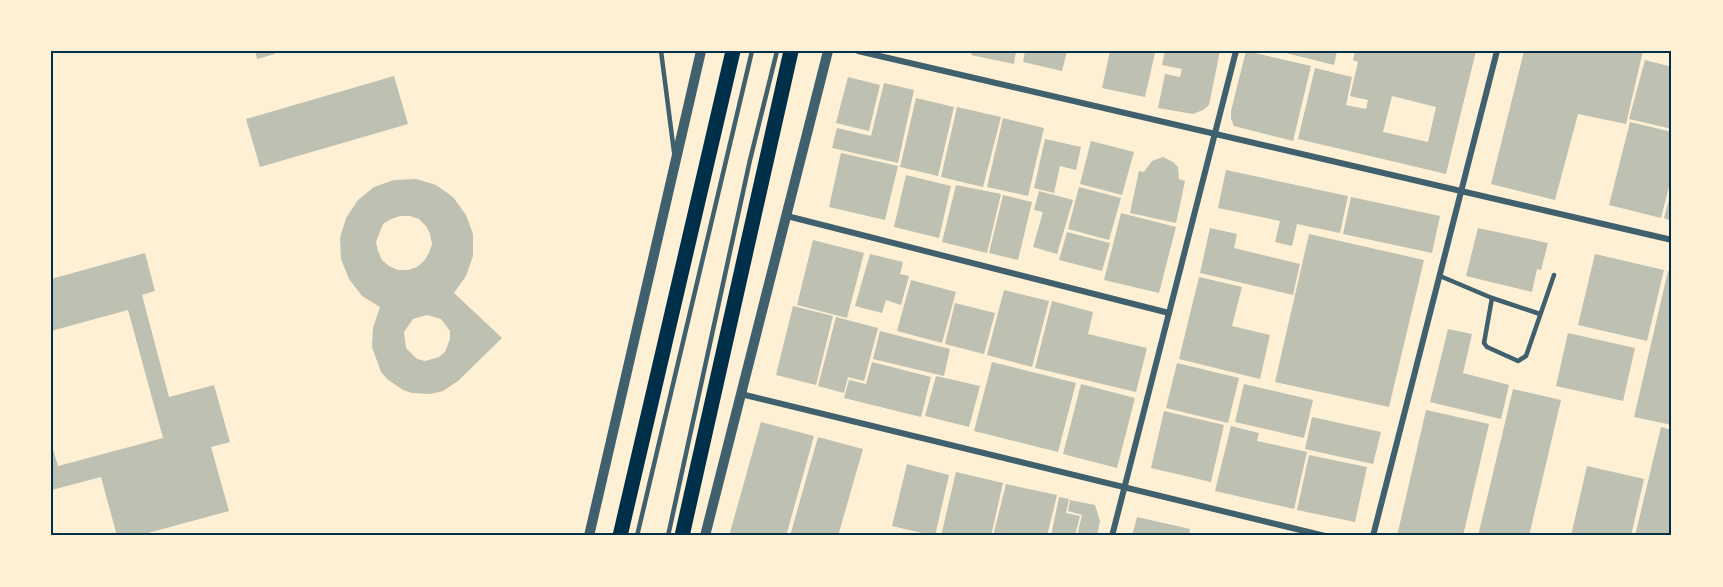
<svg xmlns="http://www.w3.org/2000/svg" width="1723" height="587" viewBox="0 0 1723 587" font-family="'Noto Sans',sans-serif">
	<rect width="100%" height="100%" fill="#fdf0d5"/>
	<g fill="#bec0b2" fill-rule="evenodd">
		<polygon points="255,51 274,51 275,54 257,59"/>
		<polygon points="972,51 1016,51 1014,64 971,55"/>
		<polygon points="1025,51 1067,51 1062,71 1023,62"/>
		<polygon points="1110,51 1155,53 1145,97 1102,88"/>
		<polygon points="1165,51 1220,51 1209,105 1203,110 1193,114 1158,108 1165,74 1180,77 1182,69 1162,65"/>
		<polygon points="1246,51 1311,66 1293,141 1234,126 1231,119 1231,111"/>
		<polygon points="1278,51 1337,51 1334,65"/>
		<path d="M1355,51H1476L1446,174L1298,139L1315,68L1352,77L1346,105L1366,109L1368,100L1350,96L1358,62L1353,60ZM1392,96L1436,107L1428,142L1383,132Z"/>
		<polygon points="1524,51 1643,51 1626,124 1578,114 1555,200 1491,184"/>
		<polygon points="1645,60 1672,67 1672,129 1629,119"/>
		<polygon points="394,76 408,124 260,167 246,119"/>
		<polygon points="848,77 880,85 869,131 836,123"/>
		<polygon points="884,83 914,90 898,163 832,148 837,128 871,136"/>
		<polygon points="916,98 954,107 938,176 900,167"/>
		<polygon points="957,107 1001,117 983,187 941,177"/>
		<polygon points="1003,118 1044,128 1028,196 987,187"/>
		<polygon points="1630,122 1672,132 1672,175 1661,218 1609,205"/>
		<polygon points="1045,139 1081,147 1076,170 1060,166 1054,193 1034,188"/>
		<polygon points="1091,141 1134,152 1122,195 1080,184"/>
		<polygon points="841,153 898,166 885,220 829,207"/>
		<polygon points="1163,157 1173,162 1178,167 1179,179 1185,181 1176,223 1130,213 1139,171 1144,172 1152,161"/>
		<polygon points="1226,170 1348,196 1340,233 1297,224 1292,246 1275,242 1280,221 1218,208"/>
		<polygon points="906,175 951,186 939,238 894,227"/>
		<path d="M416,179L436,185L453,197L466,215L473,234V256L466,276L454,293L502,338L458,381L443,391L430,394L412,393L403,390L387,379L381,372L372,347L373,328L380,307L362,296L349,279L341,259L340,238L346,218L358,200L374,187L394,180ZM400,216H410L419,219L426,226L430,234L432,244L429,253L424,261L417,267L408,270H398L389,266L382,260L378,251L376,242L383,224L391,219ZM427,315L441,319L450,331V339L445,352L439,357L425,361L417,359L406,348L404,332L413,319Z"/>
		<polygon points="956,185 1001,194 987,253 942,242"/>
		<polygon points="1079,187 1121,198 1109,240 1068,229"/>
		<polygon points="1039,191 1073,200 1057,254 1033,247 1043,212 1034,210"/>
		<polygon points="1671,192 1672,192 1672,221 1664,218"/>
		<polygon points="1003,195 1032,202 1018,260 989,253"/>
		<polygon points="1351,197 1440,216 1432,253 1343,234"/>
		<polygon points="1121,213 1176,227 1159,293 1104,280"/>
		<polygon points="1210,228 1237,234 1234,248 1300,264 1293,295 1200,273"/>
		<polygon points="1478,228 1548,243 1541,270 1537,269 1532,292 1466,276"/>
		<polygon points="1067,232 1110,243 1102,271 1059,260"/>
		<polygon points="1309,234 1424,260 1389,407 1275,382"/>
		<polygon points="813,240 864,253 847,318 797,305"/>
		<polygon points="145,253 155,291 142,295 169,397 214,385 230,442 211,447 229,511 137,536 117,536 101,477 52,490 51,443 58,466 163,438 128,310 51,331 51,279"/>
		<polygon points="870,254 903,262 900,274 909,276 901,305 886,300 882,313 855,306"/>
		<polygon points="1595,254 1664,270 1647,341 1578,325"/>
		<polygon points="1668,271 1672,272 1672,425 1634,417"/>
		<polygon points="1199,277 1242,287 1232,326 1270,335 1260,379 1179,359"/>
		<polygon points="911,280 956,292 942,343 897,331"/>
		<polygon points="1004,290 1049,301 1032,367 987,355"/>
		<polygon points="1052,301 1093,312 1088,334 1147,348 1136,392 1035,368"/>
		<polygon points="955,303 995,313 984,354 945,344"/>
		<polygon points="793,306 833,316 816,385 776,375"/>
		<polygon points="836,317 878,328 864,381 848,377 844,393 818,386"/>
		<polygon points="1448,329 1472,334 1463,373 1509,385 1501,419 1430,402"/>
		<polygon points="880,331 950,349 944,376 873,359"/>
		<polygon points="1568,333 1635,348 1623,401 1556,386"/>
		<polygon points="872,362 931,377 921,417 844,398 849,380 866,384"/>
		<polygon points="992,362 1076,383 1058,452 974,431"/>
		<polygon points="1177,363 1239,378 1228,423 1166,408"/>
		<polygon points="936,376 980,386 969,427 925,416"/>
		<polygon points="1081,384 1135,398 1117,468 1063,454"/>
		<polygon points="1244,384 1313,400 1304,438 1235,422"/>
		<polygon points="1513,389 1561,400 1529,536 1478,536"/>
		<polygon points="1426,410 1489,424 1463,536 1397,536"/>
		<polygon points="1164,411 1224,425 1211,482 1151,468"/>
		<polygon points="1312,417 1381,432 1373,464 1305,449"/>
		<polygon points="761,422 814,436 786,536 729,536"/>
		<polygon points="1231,426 1259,433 1257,441 1307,452 1294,509 1215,491"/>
		<polygon points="1661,427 1672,430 1672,536 1635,536"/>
		<polygon points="818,437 863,449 838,536 790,536"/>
		<polygon points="1309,455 1367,467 1355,522 1297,510"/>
		<polygon points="907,464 949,475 935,536 892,526"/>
		<polygon points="1587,466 1644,479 1631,536 1571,536"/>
		<polygon points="956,472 1003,483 991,536 941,536"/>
		<polygon points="1006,484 1057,495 1047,536 993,536"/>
		<polygon points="1059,497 1069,499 1066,513 1080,516 1075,536 1051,536"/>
		<polygon points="1070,500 1095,505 1100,521 1097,536 1077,536 1082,515 1068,511"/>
		<polygon points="1137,517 1190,529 1189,536 1132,536"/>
	</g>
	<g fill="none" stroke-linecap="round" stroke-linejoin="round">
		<g stroke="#3f606c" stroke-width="4.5">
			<polyline points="661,51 674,152"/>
			<polyline points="1440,276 1492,298 1540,314"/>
			<polyline points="1492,298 1484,343 1487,347 1518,361 1526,356 1554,275"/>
			<polyline points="637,536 752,51"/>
			<polyline points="668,536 750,160 777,51"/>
		</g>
		<g stroke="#3f606c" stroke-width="6">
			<polyline points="858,51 1672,240"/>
			<polyline points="787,216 1169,313"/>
			<polyline points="741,394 1325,536"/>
			<polyline points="1112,536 1236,51"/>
			<polyline points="1373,536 1497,51"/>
		</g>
		<g stroke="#3f606c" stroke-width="10">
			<polyline points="589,536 701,51"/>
			<polyline points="705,536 828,51"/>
		</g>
		<g stroke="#003049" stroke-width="15">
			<polyline points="620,536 733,51"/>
			<polyline points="682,536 791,51"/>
		</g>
	</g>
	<rect width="1723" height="587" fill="none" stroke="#fdf0d5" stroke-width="105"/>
	<rect x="52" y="52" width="1618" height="482" fill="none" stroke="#003049" stroke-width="2"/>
</svg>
